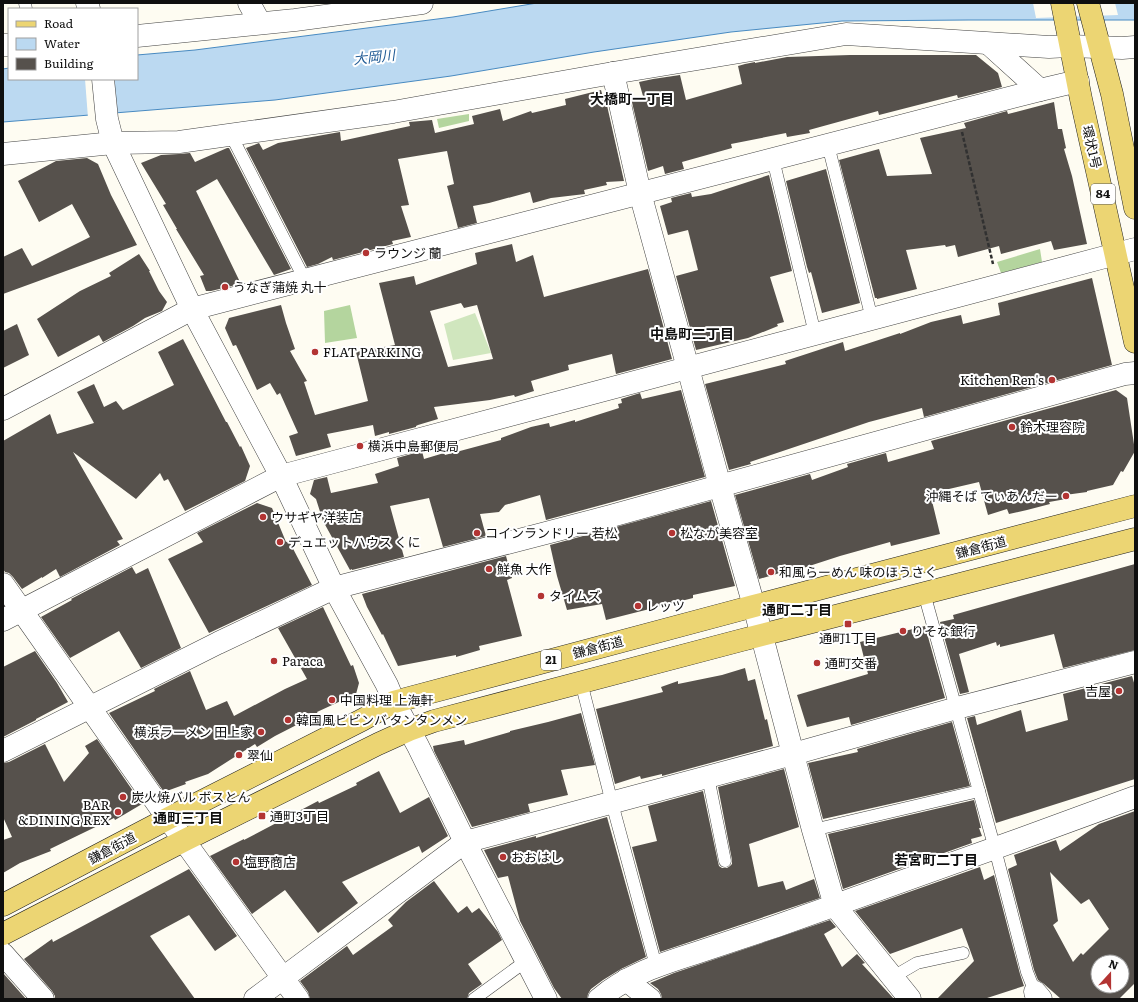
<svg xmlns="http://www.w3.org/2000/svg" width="1138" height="1002" viewBox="0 0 1138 1002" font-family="Literata,'Noto Sans JP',serif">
	<rect width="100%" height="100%" fill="#fefcf2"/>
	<polygon fill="#d0e6be" points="475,313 491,353 453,360 444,324"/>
	<g fill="#b4d59e">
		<polygon points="469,114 469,121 439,128 437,119"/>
		<polygon points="1040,249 1042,262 1001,273 997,262"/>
		<polygon points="350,305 357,338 325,343 324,311"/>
	</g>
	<polygon fill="#bbd9f1" stroke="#488ac1" points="537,3 1135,3 1135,20 968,20 842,21 731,32 594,52 451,76 275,100 3,122 3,69 9,68 9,79 137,79 137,55 195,50 453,17"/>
	<g fill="#fefcf2">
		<polygon points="1033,3 1115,3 1118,15 1036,18"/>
		<polygon points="85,79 113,79 116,115 88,118"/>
	</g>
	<g fill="#56514c" fill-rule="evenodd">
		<polygon points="850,55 976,55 998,73 1002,87 958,98 957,95 879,115 878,111 809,130 810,133 787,137 786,133 731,144 732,148 682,162 684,169 665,174 663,166 648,171 631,98 643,96 639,82 653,79 680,75 686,100 742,84 738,66 745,64 755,62 755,63 787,57"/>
		<polygon points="601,90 604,101 606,101 624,181 606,182 607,185 584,190 585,194 551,198 533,203 530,192 489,203 473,206 477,223 458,228 447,186 454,184 447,151 398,159 409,205 401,206 411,237 392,241 393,244 333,260 332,257 318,264 307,267 246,148 259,143 263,150 278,143 340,132 341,141 410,126 409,122 432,120 435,133 474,124 472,116 500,109 503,121 531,111 532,113 566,105 565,99"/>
		<polygon points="1054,102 1058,129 1062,129 1066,148 1064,149 1072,176 1087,244 1054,250 1051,241 1001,254 999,246 958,257 955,245 946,247 945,245 906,250 917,289 877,299 877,298 875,298 839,160 879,149 887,176 932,174 920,138 966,128 964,123 1007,111 1008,114"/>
		<polygon points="227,148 229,148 291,269 274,275 217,179 196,191 240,282 232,286 211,291 206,291 200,276 204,275 176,229 177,229 163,205 166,204 141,163 161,155 179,154 190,153 195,162"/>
		<polygon points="87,158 98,164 111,195 137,245 3,294 3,257 22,248 32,266 90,237 72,204 39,222 18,181 56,161"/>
		<polygon points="826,169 860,303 822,313 811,272 809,273 807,267 786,181"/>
		<polygon points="769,175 792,271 770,277 784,322 777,324 778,326 748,338 696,350 676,276 698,270 688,230 668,235 660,206 672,202 671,198 691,193 692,197 711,194"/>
		<path d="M512,244L516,262L533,255L544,297L648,269L672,359L616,374L612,354L568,365L569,370L531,381L534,391L515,397L514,395L490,400L434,407L438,419L418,425L416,426V427L389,434V432L375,436L373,425L327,434L331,447L296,456L289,436L298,433L280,393L277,395L270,383L257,390L236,345L233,346L225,328L229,318L281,305L286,323L295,349L290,351L307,381L304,382L315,415L368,401L356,352L395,345L379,283L414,276L416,285L477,264L475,253ZM461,303L464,308L477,305L493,359L448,367L430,311Z"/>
		<polygon points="139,254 150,271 149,271 159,291 167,302 162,311 145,318 133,326 103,342 99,335 58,357 37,319 80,291 111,276 109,273"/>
		<polygon points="1092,278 1112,365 924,417 922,408 869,422 750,462 751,464 729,470 705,384 786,364 785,361 843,342 845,351 900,333 900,334 931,322 961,315 963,324 1000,315 998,303"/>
		<polygon points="17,324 29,355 3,368 3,331"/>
		<polygon points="183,339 226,422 227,422 240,447 241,446 250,466 245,481 185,511 168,479 164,481 160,473 136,499 73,452 123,539 117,541 120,545 60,577 56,569 42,578 42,577 22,589 13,577 9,573 5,572 3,569 3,441 50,414 57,434 94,423 77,392 94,384 104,407 116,401 123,410 174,385 158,352"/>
		<polygon points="681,390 705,477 546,520 540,495 505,505 499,512 480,514 486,536 443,547 429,498 390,506 404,557 352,570 352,569 350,570 323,521 316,499 310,494 314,480 327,477 331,493 378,483 375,474 399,466 397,458 422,451 424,459 444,453 445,455 501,440 501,438 531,427 549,423 550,427 575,420 575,422 619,408 618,404 622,403 621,399 640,393 642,399"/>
		<polygon points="1116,390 1127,398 1135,451 1123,472 1121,471 1113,485 1087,491 1087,492 1065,495 1066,499 1049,502 1050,504 1027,510 1009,514 1007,509 988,515 979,482 936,492 937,500 932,501 940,534 891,546 890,542 840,556 800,569 790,570 759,579 735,495 810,474 812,480 848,467 847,464 886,453 888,462 934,449 931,441"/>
		<polygon points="711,501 735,586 693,595 693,598 606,620 602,604 567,610 557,576 550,545"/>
		<polygon points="257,503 272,508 286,542 289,541 312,585 209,633 168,559 203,542 197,533"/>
		<polygon points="506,556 512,578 507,580 522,636 479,646 480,650 456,657 456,655 398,666 383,634 382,635 367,607 362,594"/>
		<polygon points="1135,564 1135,650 1063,668 1054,634 1000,647 1000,644 997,646 996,642 959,654 969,692 960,694 940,622 954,619 953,615"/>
		<polygon points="132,567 136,574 148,568 181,648 141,668 119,631 70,658 41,617 72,600 71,599"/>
		<polygon points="323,607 351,666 353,665 359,683 356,694 317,712 318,714 275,736 257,747 255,744 208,774 185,782 186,784 164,792 109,713 155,691 154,689 190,671 206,710 227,701 234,716 285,689 307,679 278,628"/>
		<polygon points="925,626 945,698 851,725 849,717 807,727 797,695 868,674 860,642"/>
		<polygon points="35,651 57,683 68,702 36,719 36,720 3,737 3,667"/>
		<polygon points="745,668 748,681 755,679 765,720 767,719 773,746 662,776 662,774 641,779 640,776 615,784 596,709 663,692 661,687 678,681 678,684 722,675"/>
		<polygon points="1132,676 1135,686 1135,779 996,823 967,718 975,716 977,725 1021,710 1026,732 1068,720 1063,694"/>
		<polygon points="581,713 595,765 561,770 568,795 528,804 530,812 472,827 434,751 433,746 464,740 465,745 510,732 510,731 548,722"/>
		<polygon points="952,722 970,786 823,819 808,763 858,752 857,749"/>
		<polygon points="97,739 142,804 115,820 114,818 50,849 51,851 20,863 3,873 3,840 12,837 3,817 3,763 9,762 45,744 64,782 89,753 85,746"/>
		<polygon points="784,769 799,827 749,844 758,887 783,881 786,890 814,879 820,898 660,952 632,847 657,841 648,806 703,791 718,862 719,866 722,868 727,868 730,866 732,864 732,860 718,787"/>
		<polygon points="379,771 400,813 429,797 448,836 422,853 419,846 342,882 358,903 318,933 285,890 252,914 210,856 244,839 244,840 318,801 319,803 357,785 356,783"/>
		<polygon points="974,800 981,828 979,828 982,836 971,839 972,843 843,889 828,834"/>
		<path d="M1135,811V983L1119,999H1061L1044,984L1038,980L1034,970L1008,869L1017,865L1014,855L1056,840L1060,851L1099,824ZM1050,872L1081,904L1089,899L1109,929L1083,955L1081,953L1073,962L1053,925L1058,921ZM1098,962H1122V986H1098Z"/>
		<polygon points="607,817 646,957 621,969 603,980 591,989 588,994 587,999 562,999 554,988 520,921 508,876 498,878 484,850 536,836 536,838"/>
		<polygon points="980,867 984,880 994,875 1020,974 1024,986 984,999 937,999 974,961 962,928 890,954 855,911"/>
		<polygon points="189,869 237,936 215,951 189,915 150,936 195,999 55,999 55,996 52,991 24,959 52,939 53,942"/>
		<polygon points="434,881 458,913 467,906 472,913 479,908 498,932 502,940 468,964 482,984 469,993 467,999 310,999 308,992 300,981 347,946 353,955 393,926 388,920 406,902"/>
		<polygon points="830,920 836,927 824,934 842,967 857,954 865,963 862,964 894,999 662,999 661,994 658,989 650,983 674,973"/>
		<polygon points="3,973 26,999 3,999"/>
	</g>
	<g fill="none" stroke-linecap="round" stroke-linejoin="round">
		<g stroke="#424242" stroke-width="13">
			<g id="lane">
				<polyline points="25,3 26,9"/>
				<polyline points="231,135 305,280"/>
				<polyline points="828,145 872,319"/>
				<polyline points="773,159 815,334"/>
				<polyline points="924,593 995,849 1027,972 1035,992 1031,996"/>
				<polyline points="581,682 612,803 656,966"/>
				<polyline points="708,777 725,861"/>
				<polyline points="813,830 979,791"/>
				<polyline points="893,977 917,963 963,953"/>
				<polyline points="474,999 526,961"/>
			</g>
		</g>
		<g stroke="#424242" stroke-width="23">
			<g id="street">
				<polyline points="87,3 89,9"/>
				<polyline points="249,3 260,23"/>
				<polyline points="137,36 295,20 422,3"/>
				<polyline points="989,44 1040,90"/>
				<polyline points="3,45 9,45"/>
				<polyline points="613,73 640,193 688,368 720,486 754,606 813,830 835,906 910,999"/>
				<polyline points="103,79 107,119 113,143 192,309 281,476 334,588 387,685 394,702 418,746 465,842 546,999"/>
				<polyline points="3,154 113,143 179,142 393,112 613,73 846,34 1049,47 1070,46 1122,48 1135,47"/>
				<polyline points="3,409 192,309 1040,90 1078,81"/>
				<polyline points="3,584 159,806 298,999"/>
				<polyline points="3,620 281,476 1135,249"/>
				<polyline points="3,751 218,643 334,588 611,516 1125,374 1135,373"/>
				<polyline points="3,954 43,999"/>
				<polyline points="626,980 650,999"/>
				<polyline points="1035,992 1041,999"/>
				<polyline points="255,999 465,842 793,754 957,708 1135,662"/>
				<path d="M599,999C627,975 661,964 696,953C723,944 750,935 777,926C896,884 1016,841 1135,797"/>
			</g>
		</g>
		<g stroke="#202020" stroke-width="23">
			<g id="primary">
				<polyline points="1062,3 1081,99 1135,342"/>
				<polyline points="1088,3 1112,94 1135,208"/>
				<polyline points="3,905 169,818 362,720 394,702 754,606 1135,506"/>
				<polyline points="3,934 185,840 378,744 409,730 434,721 742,640 1135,539"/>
			</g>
		</g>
		<polyline stroke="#313131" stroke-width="2.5" stroke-dasharray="4 2" stroke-linecap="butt" points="962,132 993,264"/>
		<use href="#lane" stroke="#fff" stroke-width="12"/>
		<use href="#street" stroke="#fff" stroke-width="22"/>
		<use href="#primary" stroke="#ecd573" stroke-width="22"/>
	</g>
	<g fill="#b33433" stroke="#fff" stroke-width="1.5">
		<circle cx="366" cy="253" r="4"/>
		<circle cx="225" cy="287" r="4"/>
		<circle cx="315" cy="352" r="4"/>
		<circle cx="1052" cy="380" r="4"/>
		<circle cx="1012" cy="427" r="4"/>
		<circle cx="360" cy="446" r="4"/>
		<circle cx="1066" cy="496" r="4"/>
		<circle cx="263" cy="517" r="4"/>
		<circle cx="477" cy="533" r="4"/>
		<circle cx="672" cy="533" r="4"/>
		<circle cx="280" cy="542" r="4"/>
		<circle cx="489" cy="569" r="4"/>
		<circle cx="771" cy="572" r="4"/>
		<circle cx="541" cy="596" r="4"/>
		<circle cx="638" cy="606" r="4"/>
		<rect x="844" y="620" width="8" height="8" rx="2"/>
		<circle cx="903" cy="631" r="4"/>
		<circle cx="274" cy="661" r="4"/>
		<circle cx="817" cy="663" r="4"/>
		<circle cx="1119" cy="691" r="4"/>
		<circle cx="332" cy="700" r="4"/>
		<circle cx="288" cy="720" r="4"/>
		<circle cx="261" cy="732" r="4"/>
		<circle cx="239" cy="755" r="4"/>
		<circle cx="123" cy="797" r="4"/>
		<circle cx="118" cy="812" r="4"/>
		<rect x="258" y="812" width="8" height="8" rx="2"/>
		<circle cx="503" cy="857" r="4"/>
		<circle cx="236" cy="862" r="4"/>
	</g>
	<g text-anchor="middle" stroke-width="4" stroke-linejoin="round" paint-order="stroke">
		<g fill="#fff" stroke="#575757" stroke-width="1">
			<rect x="1091" y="184" width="24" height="20" rx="3"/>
			<rect x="541" y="650" width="20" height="20" rx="3"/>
		</g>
		<g font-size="12" font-weight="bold" fill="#0f0f0f">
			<text x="1103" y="198">84</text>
			<text x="551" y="664">21</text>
		</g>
		<g font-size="13" fill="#0f0f0f" stroke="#fff">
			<text transform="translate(1092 147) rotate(77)" y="5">環状1号</text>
			<text transform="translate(981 547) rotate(-15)" y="5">鎌倉街道</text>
			<text transform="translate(598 647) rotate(-15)" y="5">鎌倉街道</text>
			<text transform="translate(112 848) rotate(-28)" y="5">鎌倉街道</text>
		</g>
		<g font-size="13" fill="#0f0f0f" stroke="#fff" text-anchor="start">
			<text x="374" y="258">ラウンジ 蘭</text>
			<text x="233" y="292">うなぎ蒲焼 丸十</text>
			<text x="323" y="357">FLAT PARKING</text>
			<text x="1044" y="385" text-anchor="end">Kitchen Ren's</text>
			<text x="1020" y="432">鈴木理容院</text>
			<text x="368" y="451">横浜中島郵便局</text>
			<text x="1058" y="501" text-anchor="end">沖縄そば てぃあんだー</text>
			<text x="271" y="522">ウサギヤ洋装店</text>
			<text x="485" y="538">コインランドリー 若松</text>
			<text x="680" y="538">松なが美容室</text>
			<text x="288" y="547">デュエットハウス くに</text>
			<text x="497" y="574">鮮魚 大作</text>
			<text x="779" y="577">和風らーめん 味のほうさく</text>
			<text x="549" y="601">タイムズ</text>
			<text x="646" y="611">レッツ</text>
			<text x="911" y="636">りそな銀行</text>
			<text x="848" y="643" text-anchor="middle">通町1丁目</text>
			<text x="282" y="666">Paraca</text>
			<text x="825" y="668">通町交番</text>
			<text x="1111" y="696" text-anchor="end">吉屋</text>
			<text x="340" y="705">中国料理 上海軒</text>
			<text x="296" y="725">韓国風ビビンバ タンタンメン</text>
			<text x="253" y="737" text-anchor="end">横浜ラーメン 田上家</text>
			<text x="247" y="760">翠仙</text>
			<text x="131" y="802">炭火焼バル ボスとん</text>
			<text x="110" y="810" text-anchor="end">BAR<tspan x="110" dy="15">&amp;DINING REX</tspan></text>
			<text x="270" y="821">通町3丁目</text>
			<text x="511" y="862">おおはし</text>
			<text x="244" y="867">塩野商店</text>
		</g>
		<g font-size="14" font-style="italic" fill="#235d96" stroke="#fff">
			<text transform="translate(374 57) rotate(-6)" y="5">大岡川</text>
		</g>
		<g font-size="14" font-weight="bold" fill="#0f0f0f" stroke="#fff">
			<text x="632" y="104">大橋町一丁目</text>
			<text x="692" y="339">中島町二丁目</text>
			<text x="797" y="615">通町二丁目</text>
			<text x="188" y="823">通町三丁目</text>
			<text x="936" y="865">若宮町二丁目</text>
		</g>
	</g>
	<rect width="1138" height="1002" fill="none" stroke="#0f0f0f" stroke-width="8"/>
	<rect x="8" y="8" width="130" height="72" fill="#ffffff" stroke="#9f9f9f"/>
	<rect x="16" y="21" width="20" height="6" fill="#ecd573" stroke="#9f9f9f"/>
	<text x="44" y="28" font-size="12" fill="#0f0f0f">Road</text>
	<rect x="16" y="38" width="20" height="12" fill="#bbd9f1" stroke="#9f9f9f"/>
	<text x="44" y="48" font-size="12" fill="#0f0f0f">Water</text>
	<rect x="16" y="58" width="20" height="12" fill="#56514c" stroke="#9f9f9f"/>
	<text x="44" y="68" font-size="12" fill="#0f0f0f">Building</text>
	<g transform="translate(1110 974) rotate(21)"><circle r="19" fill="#ffffff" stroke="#9f9f9f"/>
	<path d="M0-3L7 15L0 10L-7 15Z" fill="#b33433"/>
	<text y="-6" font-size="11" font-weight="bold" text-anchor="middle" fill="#0f0f0f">N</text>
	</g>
</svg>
